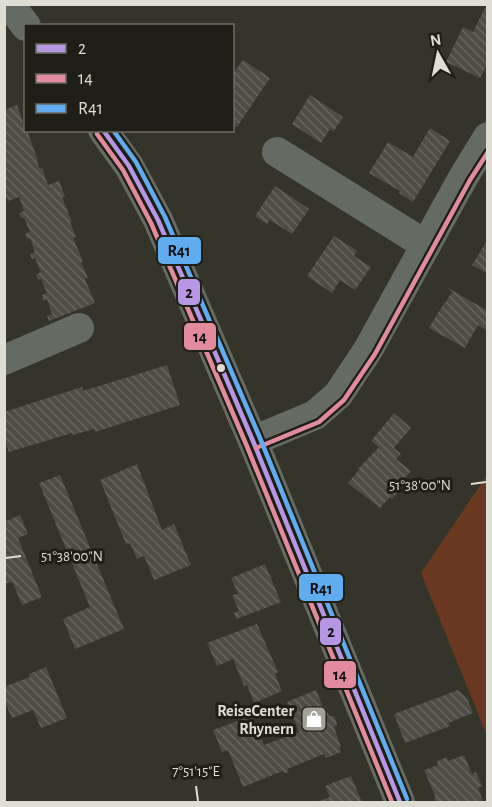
<svg xmlns="http://www.w3.org/2000/svg" width="492" height="807" viewBox="0 0 492 807" font-family="'Alegreya Sans',sans-serif">
	<defs>
		<pattern id="building-back-hatch" width="6" height="6" patternUnits="userSpaceOnUse" patternTransform="scale(1.5)"><rect width="6" height="6" fill="#4f4c44"/><path d="M-1 5l2 2M0 0l6 6M5-1l2 2" fill="none" stroke="#68655e"/></pattern>
	</defs>
	<rect width="100%" height="100%" fill="#34342a"/>
	<polygon fill="#6a3820" points="487,475 487,736 421,573"/>
	<g fill="url(#building-back-hatch)">
		<polygon points="485,8 488,10 488,63 480,78 446,62 463,27 473,32"/>
		<polygon points="243,60 270,78 237,127 232,124 232,75"/>
		<polygon points="310,95 343,117 334,131 330,129 321,143 292,124"/>
		<polygon points="17,105 23,122 22,122 25,130 27,130 38,161 37,161 40,169 42,168 48,185 59,181 65,197 62,197 72,222 70,222 76,237 73,238 83,261 81,262 88,278 85,279 95,303 49,321 47,316 52,314 47,299 43,301 42,295 47,293 41,279 38,280 36,275 41,272 35,258 32,259 30,254 35,252 30,238 27,239 25,234 30,232 24,218 21,218 19,213 24,211 19,197 8,201 4,192 4,110"/>
		<polygon points="430,128 450,141 413,202 399,193 400,191 369,173 388,142 413,157"/>
		<polygon points="275,186 309,209 292,234 270,220 267,224 255,216"/>
		<polygon points="334,236 357,251 354,256 371,267 355,290 340,280 332,293 307,276"/>
		<polygon points="488,239 488,274 472,265"/>
		<polygon points="448,288 488,311 488,331 478,325 465,348 429,328 444,303 445,303 452,292"/>
		<polygon points="167,365 180,405 95,432 94,429 73,435 72,433 9,452 4,439 4,412 82,387 83,391"/>
		<polygon points="394,413 411,428 394,448 401,454 396,459 411,471 401,482 404,485 392,499 390,497 380,508 348,483 359,470 358,469 379,447 371,441"/>
		<polygon points="137,464 162,530 174,524 191,565 154,580 144,556 137,559 130,543 126,544 100,480"/>
		<polygon points="60,475 124,629 75,649 63,619 90,607 39,483"/>
		<polygon points="20,515 28,534 18,538 42,597 22,605 13,583 11,582 4,584 4,522"/>
		<polygon points="265,564 281,602 236,619 234,613 239,611 232,595 238,594 231,578"/>
		<polygon points="257,624 278,672 275,674 282,691 254,703 247,685 244,686 233,659 217,666 207,643"/>
		<polygon points="46,667 67,718 41,728 33,710 12,718 4,700 4,687 30,677 29,674"/>
		<polygon points="316,690 323,707 325,706 329,716 334,716 337,724 334,727 341,747 339,747 341,752 326,758 324,754 287,769 289,772 285,773 283,771 243,787 228,750 222,752 213,730 252,716 264,745 299,732 287,702"/>
		<polygon points="458,690 467,698 473,713 448,723 450,726 405,743 394,714"/>
		<polygon points="464,755 472,774 476,772 482,786 478,788 483,801 478,802 436,802 434,798 436,798 424,770 438,765 437,761 447,757 448,761"/>
		<polygon points="351,776 362,802 316,802 330,797 325,786"/>
	</g>
	<g fill="none" stroke-linecap="round" stroke-linejoin="round">
		<g stroke="#656b62" stroke-width="30">
			<polyline points="9,4 26,26"/>
			<polyline points="103,130 129,166 158,220 253,441 400,802"/>
			<polyline points="277,152 426,245"/>
			<polyline points="4,360 79,328"/>
			<polyline points="253,441 315,415 338,395 368,350 464,176 488,137"/>
		</g>
		<g stroke="#1f1f17" stroke-width="9">
			<polyline id="bus-1" points="103,130 129,166 158,220 253,441 400,802"/>
		</g>
		<g stroke="#1f1f17" stroke-width="9">
			<g id="bus-2">
				<polyline points="97,134 123,170 151,223 246,444 392,802"/>
				<polyline points="256,448 319,422 344,400 375,354 470,180 488,152"/>
			</g>
		</g>
		<g stroke="#1f1f17" stroke-width="9">
			<polyline id="bus-3" points="113,130 136,162 165,217 260,438 407,799"/>
		</g>
		<use href="#bus-1" stroke="#b796e4" stroke-width="4.5"/>
		<use href="#bus-2" stroke="#e18b9d" stroke-width="4.5"/>
		<use href="#bus-3" stroke="#60acee" stroke-width="4.5"/>
	</g>
	<path fill="none" stroke="#deded3" stroke-width="2" d="M471,484L486,482M6,558L21,556M196,786L198,801"/>
	<defs>
		<g id="shop-square" transform="scale(1.35)"><rect x="-9" y="-9" width="18" height="18" rx="4" fill="#a2a298" stroke="#1f1f17"/><path d="M-5-2.5h2.3a2.7 3.5 0 0 1 5.4 0H5L5.5 6h-11ZM-1.5-2.5h3a1.5 2.3 0 0 0-3 0Z" fill="#fff"/></g>
	</defs>
	<g fill-rule="evenodd">
		<use href="#shop-square" x="314" y="719"/>
	</g>
	<circle fill="#deded3" stroke="#1f1f17" stroke-width="2" cx="221" cy="368" r="5"/>
	<g text-anchor="middle" stroke-width="6" stroke-linejoin="round" paint-order="stroke">
		<g font-size="16" font-weight="bold" fill="#deded3" stroke="#1f1f17" text-anchor="end">
			<text x="294" y="716">ReiseCenter<tspan x="294" dy="18">Rhynern</tspan></text>
		</g>
	</g>
	<g font-size="15" text-anchor="middle" fill="#deded3" stroke="#1f1f17" stroke-width="6" stroke-linejoin="round" paint-order="stroke">
		<text x="420" y="490">51°38'00"N</text>
		<text x="72" y="561">51°38'00"N</text>
		<text x="196" y="776">7°51'15"E</text>
	</g>
	<g stroke="#1f1f17" stroke-width="2">
		<rect x="157" y="236" width="45" height="29" rx="6" fill="#60acee"/>
		<rect x="177" y="278" width="24" height="28" rx="6" fill="#b796e4"/>
		<rect x="183" y="322" width="34" height="29" rx="6" fill="#e18b9d"/>
		<rect x="298" y="573" width="46" height="29" rx="6" fill="#60acee"/>
		<rect x="319" y="617" width="23" height="29" rx="6" fill="#b796e4"/>
		<rect x="323" y="660" width="34" height="29" rx="6" fill="#e18b9d"/>
	</g>
	<g font-size="16" text-anchor="middle" font-weight="bold" fill="#111">
		<text x="179" y="256">R41</text>
		<text x="189" y="298">2</text>
		<text x="200" y="342">14</text>
		<text x="321" y="594">R41</text>
		<text x="331" y="637">2</text>
		<text x="340" y="680">14</text>
	</g>
	<rect width="492" height="807" fill="none" stroke="#deded3" stroke-width="12"/>
	<rect x="24" y="24" width="210" height="108" fill="#1f1f17" stroke="#6b6b62" stroke-width="1.5"/>
	<rect x="36" y="44" width="30" height="9" fill="#b796e4" stroke="#6b6b62" stroke-width="1.5"/>
	<text x="78" y="54" font-size="18" fill="#deded3">2</text>
	<rect x="36" y="74" width="30" height="9" fill="#e18b9d" stroke="#6b6b62" stroke-width="1.5"/>
	<text x="78" y="84" font-size="18" fill="#deded3">14</text>
	<rect x="36" y="104" width="30" height="9" fill="#60acee" stroke="#6b6b62" stroke-width="1.5"/>
	<text x="78" y="114" font-size="18" fill="#deded3">R41</text>
	<g transform="translate(438 54) rotate(351)" stroke="#1f1f17" stroke-width="4.5" paint-order="stroke">
	<path d="M0-4.5L10 22L0 15L-10 22Z" fill="#deded3"/>
	<text y="-9" font-size="16" font-weight="bold" text-anchor="middle" fill="#deded3">N</text>
	</g>
</svg>
